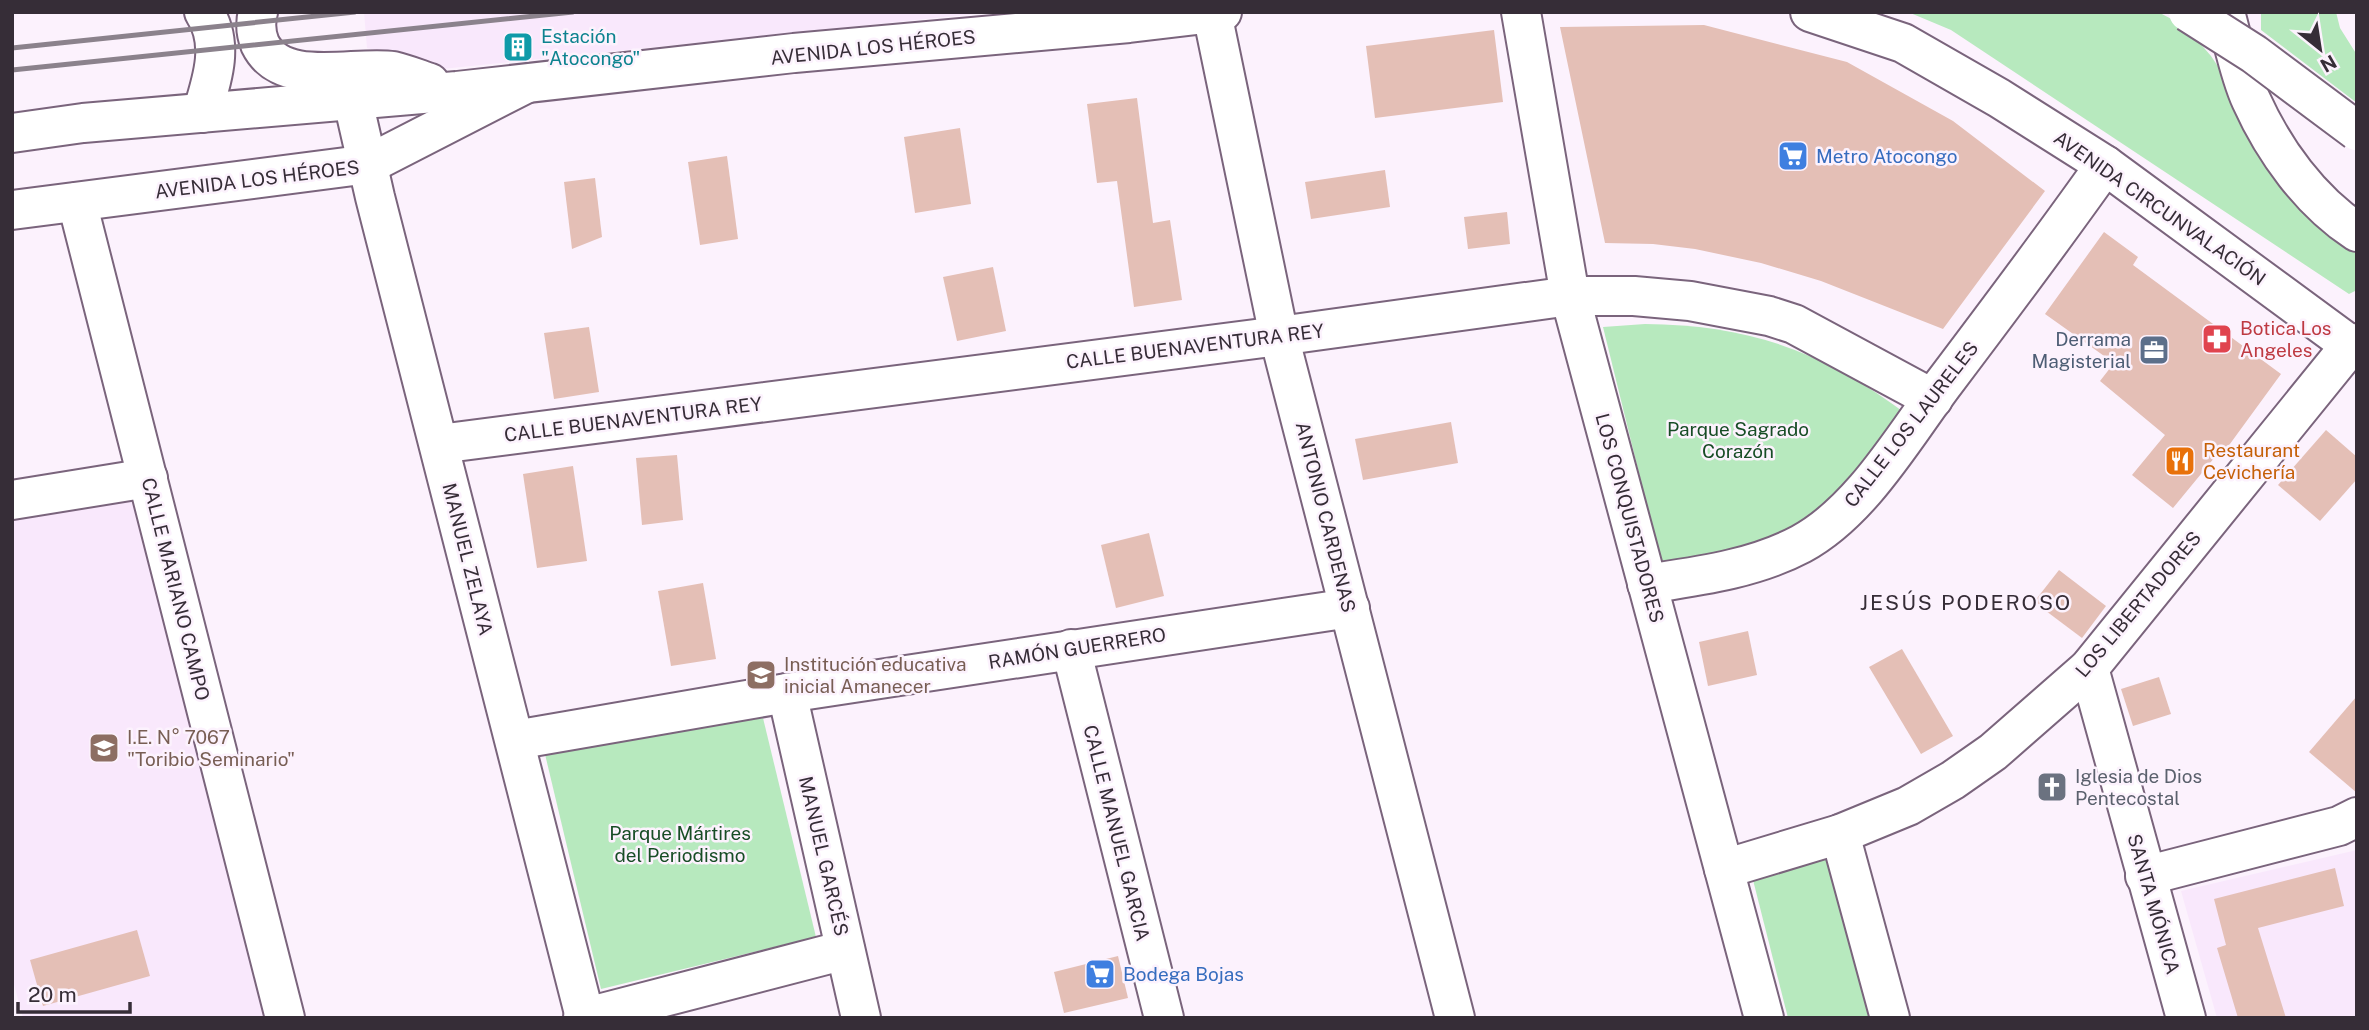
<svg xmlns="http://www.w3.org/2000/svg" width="2369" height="1030" viewBox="0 0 2369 1030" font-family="'Public Sans',sans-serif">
	<rect width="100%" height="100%" fill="#fcf2fd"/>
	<g fill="#f9e8fc">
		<polygon points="364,12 993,12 442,69 367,48"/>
		<polygon points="131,497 265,1018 23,1018 12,977 12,519"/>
		<polygon points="2357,850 2357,1018 2217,1018 2181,891"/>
	</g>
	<g fill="#b7e9be">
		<polygon points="1908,12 2158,12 2185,26 2211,56 2316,213 2357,253 2357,290 2349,294 1951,30"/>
		<polygon points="2261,12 2336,12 2340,28 2357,55 2357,103 2261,30"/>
		<path d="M1645,324C1751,325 1825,352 1909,416L1814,518L1752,550L1662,567L1603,327Z"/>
		<polygon points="763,718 816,937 601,989 544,750"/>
		<polygon points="1830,854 1873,1018 1788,1018 1752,876"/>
	</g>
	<g fill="#e4bfb6">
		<polygon points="1704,25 1847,62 1953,121 2045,191 1943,329 1821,281 1761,263 1695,249 1653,244 1605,243 1560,27"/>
		<polygon points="1494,30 1503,102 1375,118 1366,46"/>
		<polygon points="1137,98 1153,223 1170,220 1182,300 1134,307 1117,181 1097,183 1087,104"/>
		<polygon points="960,128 971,204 915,213 904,137"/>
		<polygon points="727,156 738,239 700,245 688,162"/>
		<polygon points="1385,170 1390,207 1311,219 1305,182"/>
		<polygon points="595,178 602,237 572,249 564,182"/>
		<polygon points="1507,212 1510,244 1468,249 1464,217"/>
		<polygon points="2104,232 2138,257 2133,265 2281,374 2227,448 2224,446 2173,508 2132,475 2165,435 2100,381 2114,363 2045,314"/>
		<polygon points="993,267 1006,331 957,341 943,277"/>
		<polygon points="589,327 599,392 554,399 544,333"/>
		<polygon points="1451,422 1458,463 1363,480 1355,439"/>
		<polygon points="2326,430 2357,457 2357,479 2320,521 2278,485"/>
		<polygon points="677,455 683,520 642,525 636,458"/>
		<polygon points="573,466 587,561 537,568 523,474"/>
		<polygon points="1149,533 1164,596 1116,608 1101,545"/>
		<polygon points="2059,570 2106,606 2082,638 2034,602"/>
		<polygon points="703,583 716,659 671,666 658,591"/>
		<polygon points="1748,631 1757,675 1708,686 1699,642"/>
		<polygon points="1902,649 1953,736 1921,754 1869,667"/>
		<polygon points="2159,677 2171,714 2133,726 2121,689"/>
		<polygon points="2357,696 2357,793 2309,752"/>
		<polygon points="2335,868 2344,906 2258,928 2286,1018 2238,1018 2217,948 2226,945 2214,899"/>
		<polygon points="137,930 150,976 43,1006 30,960"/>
		<polygon points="1118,956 1128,998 1064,1013 1054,972"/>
	</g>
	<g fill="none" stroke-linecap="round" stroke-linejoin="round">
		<g stroke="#7a647c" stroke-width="42">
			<g id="minor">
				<polyline points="1521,12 1570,296 1764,1018"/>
				<polyline points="1810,12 1903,43 1999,98 2105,165 2357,350"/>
				<polyline points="1212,13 1279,336 1455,1018"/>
				<polyline points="353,101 375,197 585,1017"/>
				<polyline points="77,202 285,1018"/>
				<polyline points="12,210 369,164 525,84"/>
				<polyline points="439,444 1279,336 1570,296 1634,296 1690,301 1769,316 1794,324 1933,399"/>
				<polyline points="12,500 148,478"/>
				<path d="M1647,584C1699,576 1754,569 1801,544C1860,512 1902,440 1941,387C1997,313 2052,240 2105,165"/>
				<polyline points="1071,649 1164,1018"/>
				<polyline points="2089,668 2186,1018"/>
				<polyline points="787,693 861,1018"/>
				<polyline points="515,740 787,693 1350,608"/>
				<polyline points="1840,834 1890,1018"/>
				<polyline points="1724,869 1840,834 1908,806 1953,780 1993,752 2089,668 2350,346 2357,343"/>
				<polyline points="2145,876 2339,826 2357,817"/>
				<polyline points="583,1018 845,950"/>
			</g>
		</g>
		<g stroke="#7a647c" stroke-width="42">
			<g id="major">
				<path d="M258,12C255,23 256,34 260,44C282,89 355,65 393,71C406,74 418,79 430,83"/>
				<path d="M2225,12C2233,40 2239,74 2251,100C2274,151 2310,201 2357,232"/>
				<path d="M202,113C212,81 225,43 204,12"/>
				<polyline points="12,133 83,123 457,91 794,53 1129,23 1222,12"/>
			</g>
		</g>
		<use href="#minor" stroke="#fff" stroke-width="38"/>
		<use href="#major" stroke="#fff" stroke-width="38"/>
		<g stroke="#8b828c" stroke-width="5">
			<polyline points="12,48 355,12"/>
			<polyline points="12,70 573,12"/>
		</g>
		<g stroke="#7a647c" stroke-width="42" stroke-linecap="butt">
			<polyline id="highway-bridge" points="2188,12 2254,54 2357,131"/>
		</g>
		<use href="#highway-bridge" stroke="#fff" stroke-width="38"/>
	</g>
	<defs>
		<g id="building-square" transform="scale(1.575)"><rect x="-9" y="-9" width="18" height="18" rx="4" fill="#0f9aa8" stroke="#fcf2fd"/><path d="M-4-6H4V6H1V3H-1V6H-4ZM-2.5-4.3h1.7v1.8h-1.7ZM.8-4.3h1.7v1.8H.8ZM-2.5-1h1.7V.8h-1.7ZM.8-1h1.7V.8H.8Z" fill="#fff"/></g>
		<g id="supermarket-square" transform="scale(1.575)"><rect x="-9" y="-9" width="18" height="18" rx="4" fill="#3f7fe0" stroke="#fcf2fd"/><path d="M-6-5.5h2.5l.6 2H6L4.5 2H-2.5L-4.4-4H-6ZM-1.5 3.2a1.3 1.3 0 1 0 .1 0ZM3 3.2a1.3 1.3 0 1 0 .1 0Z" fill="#fff"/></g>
		<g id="pharmacy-square" transform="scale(1.575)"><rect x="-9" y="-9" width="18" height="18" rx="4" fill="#e0444e" stroke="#fcf2fd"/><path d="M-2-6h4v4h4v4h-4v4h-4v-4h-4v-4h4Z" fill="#fff"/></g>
		<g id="office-square" transform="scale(1.575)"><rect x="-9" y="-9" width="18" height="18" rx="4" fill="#5c6f8a" stroke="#fcf2fd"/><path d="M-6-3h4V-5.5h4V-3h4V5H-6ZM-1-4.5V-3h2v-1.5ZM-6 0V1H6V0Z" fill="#fff"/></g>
		<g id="restaurant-square" transform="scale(1.575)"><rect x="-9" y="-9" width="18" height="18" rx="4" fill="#e8710a" stroke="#fcf2fd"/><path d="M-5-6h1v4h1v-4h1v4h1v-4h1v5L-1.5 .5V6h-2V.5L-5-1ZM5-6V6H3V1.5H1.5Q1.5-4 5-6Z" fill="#fff"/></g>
		<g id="school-square" transform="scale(1.575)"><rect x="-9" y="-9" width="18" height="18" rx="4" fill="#8d6e63" stroke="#fcf2fd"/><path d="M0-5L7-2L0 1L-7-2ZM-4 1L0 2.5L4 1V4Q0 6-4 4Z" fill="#fff"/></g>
		<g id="church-square" transform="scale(1.575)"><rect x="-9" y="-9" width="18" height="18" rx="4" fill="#6b7280" stroke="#fcf2fd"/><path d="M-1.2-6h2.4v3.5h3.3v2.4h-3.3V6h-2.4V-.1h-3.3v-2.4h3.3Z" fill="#fff"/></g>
	</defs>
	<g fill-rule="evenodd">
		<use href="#building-square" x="518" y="47"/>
		<use href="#supermarket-square" x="1793" y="156"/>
		<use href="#pharmacy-square" x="2217" y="339"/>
		<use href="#office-square" x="2154" y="350"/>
		<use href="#restaurant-square" x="2180" y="461"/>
		<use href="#school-square" x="761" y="675"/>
		<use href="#school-square" x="104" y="748"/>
		<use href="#church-square" x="2052" y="787"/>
		<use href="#supermarket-square" x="1100" y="974"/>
	</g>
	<g text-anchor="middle" stroke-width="5" stroke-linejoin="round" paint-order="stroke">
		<g font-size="19" fill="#0d838f" stroke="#fcf2fd" text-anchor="start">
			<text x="541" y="43">Estación<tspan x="541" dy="22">"Atocongo"</tspan></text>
		</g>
		<g font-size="19" fill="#362d37" stroke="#fcf2fd">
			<text transform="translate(873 47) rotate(-6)" y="7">AVENIDA LOS HÉROES</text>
			<text transform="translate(257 179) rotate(-7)" y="7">AVENIDA LOS HÉROES</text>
			<text transform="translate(2160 208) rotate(35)" y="7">AVENIDA CIRCUNVALACIÓN</text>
			<text transform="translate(1195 346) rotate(-7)" y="7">CALLE BUENAVENTURA REY</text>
			<text transform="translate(633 419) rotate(-7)" y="7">CALLE BUENAVENTURA REY</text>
			<text transform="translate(1911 424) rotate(-52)" y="7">CALLE LOS LAURELES</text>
			<text transform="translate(1326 517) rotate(76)" y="7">ANTONIO CARDENAS</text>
			<text transform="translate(1630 518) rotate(75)" y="7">LOS CONQUISTADORES</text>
			<text transform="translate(468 559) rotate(76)" y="7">MANUEL ZELAYA</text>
			<text transform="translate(176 589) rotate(76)" y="7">CALLE MARIANO CAMPO</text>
			<text transform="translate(2138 604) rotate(-50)" y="7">LOS LIBERTADORES</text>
			<text transform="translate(1077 648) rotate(-9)" y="7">RAMÓN GUERRERO</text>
			<text transform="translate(1117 833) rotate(76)" y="7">CALLE MANUEL GARCIA</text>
			<text transform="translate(824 856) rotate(77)" y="7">MANUEL GARCÉS</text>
			<text transform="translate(2154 904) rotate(74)" y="7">SANTA MÓNICA</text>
		</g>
		<g font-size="19" fill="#366cbe" stroke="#fcf2fd" text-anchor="start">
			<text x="1816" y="163">Metro Atocongo</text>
			<text x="1123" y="981">Bodega Bojas</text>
		</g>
		<g font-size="19" fill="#be3a42" stroke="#fcf2fd" text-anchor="start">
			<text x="2240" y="335">Botica Los<tspan x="2240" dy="22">Angeles</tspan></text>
		</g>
		<g font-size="19" fill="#4e5e75" stroke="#fcf2fd" text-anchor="end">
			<text x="2131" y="346">Derrama<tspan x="2131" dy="22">Magisterial</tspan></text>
		</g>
		<g font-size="19" fill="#174d25" stroke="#fcf2fd">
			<text x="1738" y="436">Parque Sagrado<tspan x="1738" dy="22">Corazón</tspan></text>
			<text x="680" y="840">Parque Mártires<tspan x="680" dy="22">del Periodismo</tspan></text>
		</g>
		<g font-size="19" fill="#c56008" stroke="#fcf2fd" text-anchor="start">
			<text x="2203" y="457">Restaurant<tspan x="2203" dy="22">Cevichería</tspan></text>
		</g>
		<g font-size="19" fill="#785e54" stroke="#fcf2fd" text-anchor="start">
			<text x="784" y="671">Institución educativa<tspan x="784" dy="22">inicial Amanecer</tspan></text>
			<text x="127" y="744">I.E. N° 7067<tspan x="127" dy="22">"Toribio Seminario"</tspan></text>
		</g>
		<g font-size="19" fill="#5b616d" stroke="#fcf2fd" text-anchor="start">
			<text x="2075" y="783">Iglesia de Dios<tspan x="2075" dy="22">Pentecostal</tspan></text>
		</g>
		<g font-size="21" letter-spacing="2" fill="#362d37" stroke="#fcf2fd">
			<text x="1966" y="610">JESÚS PODEROSO</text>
		</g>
	</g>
	<rect width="2369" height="1030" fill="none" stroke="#362d37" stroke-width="28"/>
	<g transform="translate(2320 49) rotate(150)" stroke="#fcf2fd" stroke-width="5" paint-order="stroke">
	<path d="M0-5L12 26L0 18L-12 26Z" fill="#362d37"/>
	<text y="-10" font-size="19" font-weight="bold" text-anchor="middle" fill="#362d37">N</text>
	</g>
	<path d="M18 1002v10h112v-10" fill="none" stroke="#362d37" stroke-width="3.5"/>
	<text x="28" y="1002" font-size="21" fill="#362d37" stroke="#fcf2fd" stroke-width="5" paint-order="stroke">20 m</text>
</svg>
